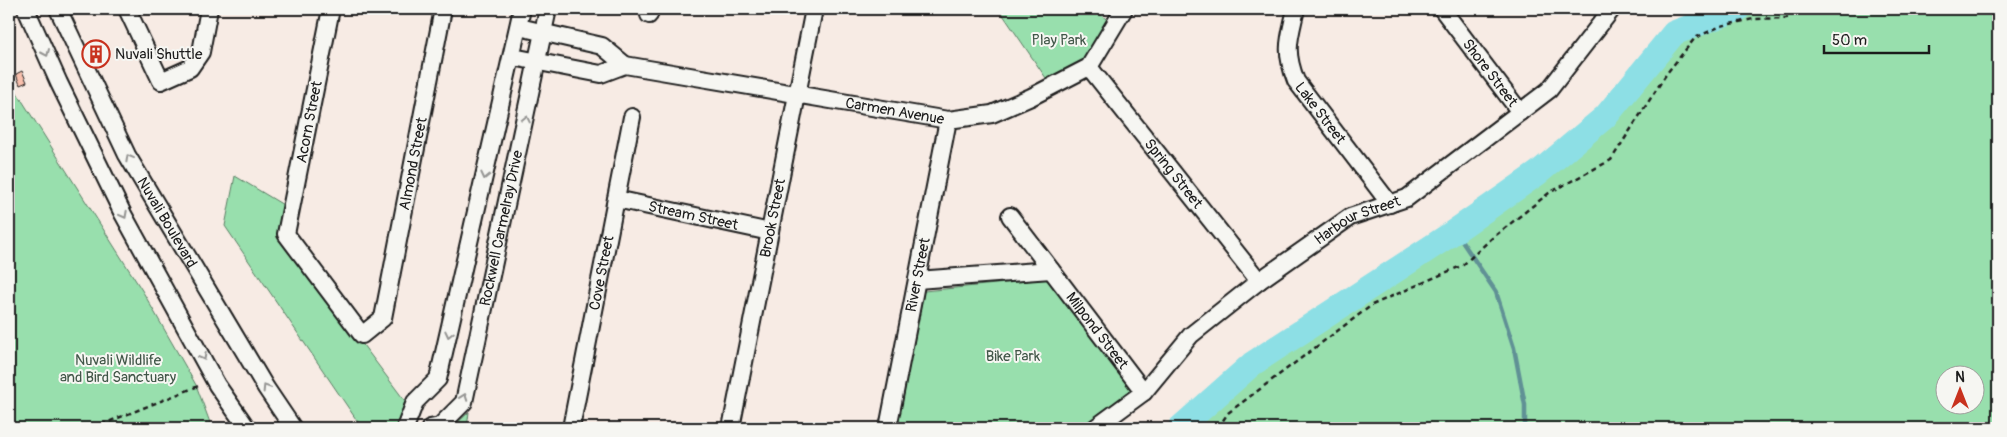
<svg xmlns="http://www.w3.org/2000/svg" width="2007" height="437" viewBox="0 0 2007 437" font-family="Pangolin,sans-serif">
	<rect width="100%" height="100%" fill="#f7ebe4"/>
	<filter id="ink" filterUnits="userSpaceOnUse"><feTurbulence type="fractalNoise" baseFrequency=".02" numOctaves="2"/><feDisplacementMap in="SourceGraphic" scale="10" xChannelSelector="R" yChannelSelector="G"/><feConvolveMatrix kernelMatrix="1 2 1 2 8 2 1 2 1" color-interpolation-filters="sRGB"/></filter>
	<g filter="url(#ink)">
		<g fill="#98dfad" stroke="#5a7e64" fill-rule="evenodd">
			<polygon points="999,9 1093,9 1109,21 1086,60 1048,81"/>
			<path d="M1738,9H1998V428H1180L1252,364L1538,173L1606,116L1674,33ZM1974,374V404H1944V374Z"/>
			<polygon points="9,80 143,292 196,385 212,428 9,428"/>
			<polygon points="235,176 285,206 280,234 405,401 397,426 393,428 362,428 225,226"/>
			<polygon points="1048,279 1132,389 1080,428 897,428 924,291"/>
			<polygon points="469,412 467,428 452,428"/>
		</g>
		<g fill="none" stroke-linecap="round" stroke-linejoin="round">
			<polyline stroke="#609195" stroke-width="4.5" points="1455,231 1496,292 1514,348 1525,405 1525,428"/>
			<polyline stroke="#8ddfe5" stroke-width="25" points="1180,428 1252,364 1445,238 1538,173 1606,116 1674,33 1738,9"/>
		</g>
		<g fill="#f9c0ad" stroke="#1c1c1c">
			<polygon points="97,48 102,58 95,61 90,51"/>
			<polygon points="22,71 27,82 20,85 16,74"/>
		</g>
		<g fill="none" stroke-linecap="round" stroke-linejoin="round">
			<g stroke="#1c1c1c" stroke-width="20">
				<g id="minor">
					<polyline points="26,9 59,83 123,214 217,385 247,428"/>
					<path id="s1" d="M58,9L127,155L266,388L293,428"/>
					<polyline points="127,9 161,81 190,68 201,52 209,9"/>
					<path id="s2" d="M331,9L286,234L362,335L383,318L443,9"/>
					<path id="s3" d="M1296,9C1289,40 1284,50 1296,81L1390,204"/>
					<path id="s4" d="M1442,9L1520,112"/>
					<polyline points="649,15 650,9"/>
					<polyline points="519,27 602,46 625,65"/>
					<path id="s5" d="M513,57L601,74L625,65L948,120L992,114L1031,97L1089,67L1124,9"/>
					<path id="s6" d="M1089,67L1259,281"/>
					<path id="s7" d="M616,199L770,232"/>
					<path id="s8" d="M1010,216L1144,392"/>
					<polyline points="917,280 1051,270"/>
					<polyline points="405,428 415,402 438,379 522,9"/>
					<path id="s9" d="M430,428L440,426L464,402L548,9"/>
					<path id="s10" d="M571,428L632,117"/>
					<path id="s11" d="M731,428L814,9"/>
					<path id="s12" d="M888,428L948,120"/>
					<path id="s13" d="M1095,428L1144,392L1191,335L1259,281L1350,217L1407,198L1549,90L1612,9"/>
				</g>
			</g>
			<g stroke="#1c1c1c" stroke-width="2.5" stroke-dasharray="5 4" stroke-linecap="butt">
				<polyline points="93,428 201,385"/>
				<polyline points="1218,428 1228,413 1372,305 1463,265 1491,239 1549,193 1611,160 1667,73 1695,38 1721,26 1753,19 1786,18 1798,9"/>
			</g>
			<use href="#minor" stroke="#f6f6f2" stroke-width="16"/>
		</g>
		<defs><path id="oneway-chevron" d="M-2-3.5L2.5 0L-2 3.5" fill="none" stroke-width="1.6" stroke-linecap="round" stroke-linejoin="round" transform="scale(1.25)"/></defs>
		<g stroke="#949492">
			<use href="#oneway-chevron" transform="translate(46 53) rotate(66)"/>
			<use href="#oneway-chevron" transform="translate(526 119) rotate(-78)"/>
			<use href="#oneway-chevron" transform="translate(129 158) rotate(-119)"/>
			<use href="#oneway-chevron" transform="translate(485 176) rotate(103)"/>
			<use href="#oneway-chevron" transform="translate(124 215) rotate(62)"/>
			<use href="#oneway-chevron" transform="translate(449 334) rotate(103)"/>
			<use href="#oneway-chevron" transform="translate(203 357) rotate(62)"/>
			<use href="#oneway-chevron" transform="translate(266 388) rotate(-122)"/>
			<use href="#oneway-chevron" transform="translate(464 397) rotate(-70)"/>
		</g>
	</g>
	<defs>
		<g id="building-ring" transform="scale(1.4375)"><circle r="9.5" fill="#f6f6f2" stroke="#c8321e" stroke-width="1.5"/><path d="M-4-6H4V6H1V3H-1V6H-4ZM-2.5-4.3h1.7v1.8h-1.7ZM.8-4.3h1.7v1.8H.8ZM-2.5-1h1.7V.8h-1.7ZM.8-1h1.7V.8H.8Z" fill="#c8321e"/></g>
	</defs>
	<g fill-rule="evenodd">
		<use href="#building-ring" x="96" y="54"/>
	</g>
	<g text-anchor="middle" stroke-width="4" stroke-linejoin="round" paint-order="stroke">
		<g font-size="15" fill="#415648" stroke="#f6f6f2">
			<text x="1059" y="45">Play Park</text>
			<text x="1013" y="361">Bike Park</text>
			<text x="118" y="365">Nuvali Wildlife<tspan x="118" dy="17">and Bird Sanctuary</tspan></text>
		</g>
		<g font-size="15" fill="#1c1c1c" stroke="#f6f6f2" text-anchor="start">
			<text x="115" y="59">Nuvali Shuttle</text>
		</g>
		<g font-size="15" fill="#1c1c1c" stroke="#f6f6f2">
			<text dy="5" stroke="none"><textPath href="#s4" startOffset="80">Shore Street</textPath></text>
			<text dy="5" stroke="none"><textPath href="#s5" startOffset="389">Carmen Avenue</textPath></text>
			<text dy="5" stroke="none"><textPath href="#s3" startOffset="114">Lake Street</textPath></text>
			<text transform="translate(309 122) rotate(-79)" y="5">Acorn Street</text>
			<text dy="5" stroke="none"><textPath href="#s2" startOffset="540">Almond Street</textPath></text>
			<text dy="5" stroke="none"><textPath href="#s6" startOffset="136">Spring Street</textPath></text>
			<text dy="5" stroke="none"><textPath href="#s7" startOffset="79">Stream Street</textPath></text>
			<text dy="5" stroke="none"><textPath href="#s11" startOffset="214">Brook Street</textPath></text>
			<text dy="5" stroke="none"><textPath href="#s13" startOffset="338">Harbour Street</textPath></text>
			<text dy="5" stroke="none"><textPath href="#s1" startOffset="240">Nuvali Boulevard</textPath></text>
			<text dy="5" stroke="none"><textPath href="#s9" startOffset="222">Rockwell Carmelray Drive</textPath></text>
			<text dy="5" stroke="none"><textPath href="#s10" startOffset="158">Cove Street</textPath></text>
			<text dy="5" stroke="none"><textPath href="#s12" startOffset="156">River Street</textPath></text>
			<text dy="5" stroke="none"><textPath href="#s8" startOffset="144">Milpond Street</textPath></text>
		</g>
	</g>
	<rect width="2007" height="437" fill="none" stroke="#f6f6f2" stroke-width="30"/>
	<rect x="15" y="15" width="1977" height="407" fill="none" stroke="#1c1c1c" stroke-width="2" filter="url(#ink)"/>
	<g transform="translate(1960 390)"><circle r="24" fill="#f6f6f2" stroke="#9f9f9c"/>
	<path d="M0-4L9 19L0 12L-9 19Z" fill="#c8321e"/>
	<text y="-8" font-size="14" font-weight="bold" text-anchor="middle" fill="#1c1c1c">N</text>
	</g>
	<path d="M1824 45v8h105v-8" fill="none" stroke="#1c1c1c" stroke-width="2.5"/>
	<text x="1832" y="45" font-size="15" fill="#1c1c1c" stroke="#f6f6f2" stroke-width="4" paint-order="stroke">50 m</text>
</svg>
